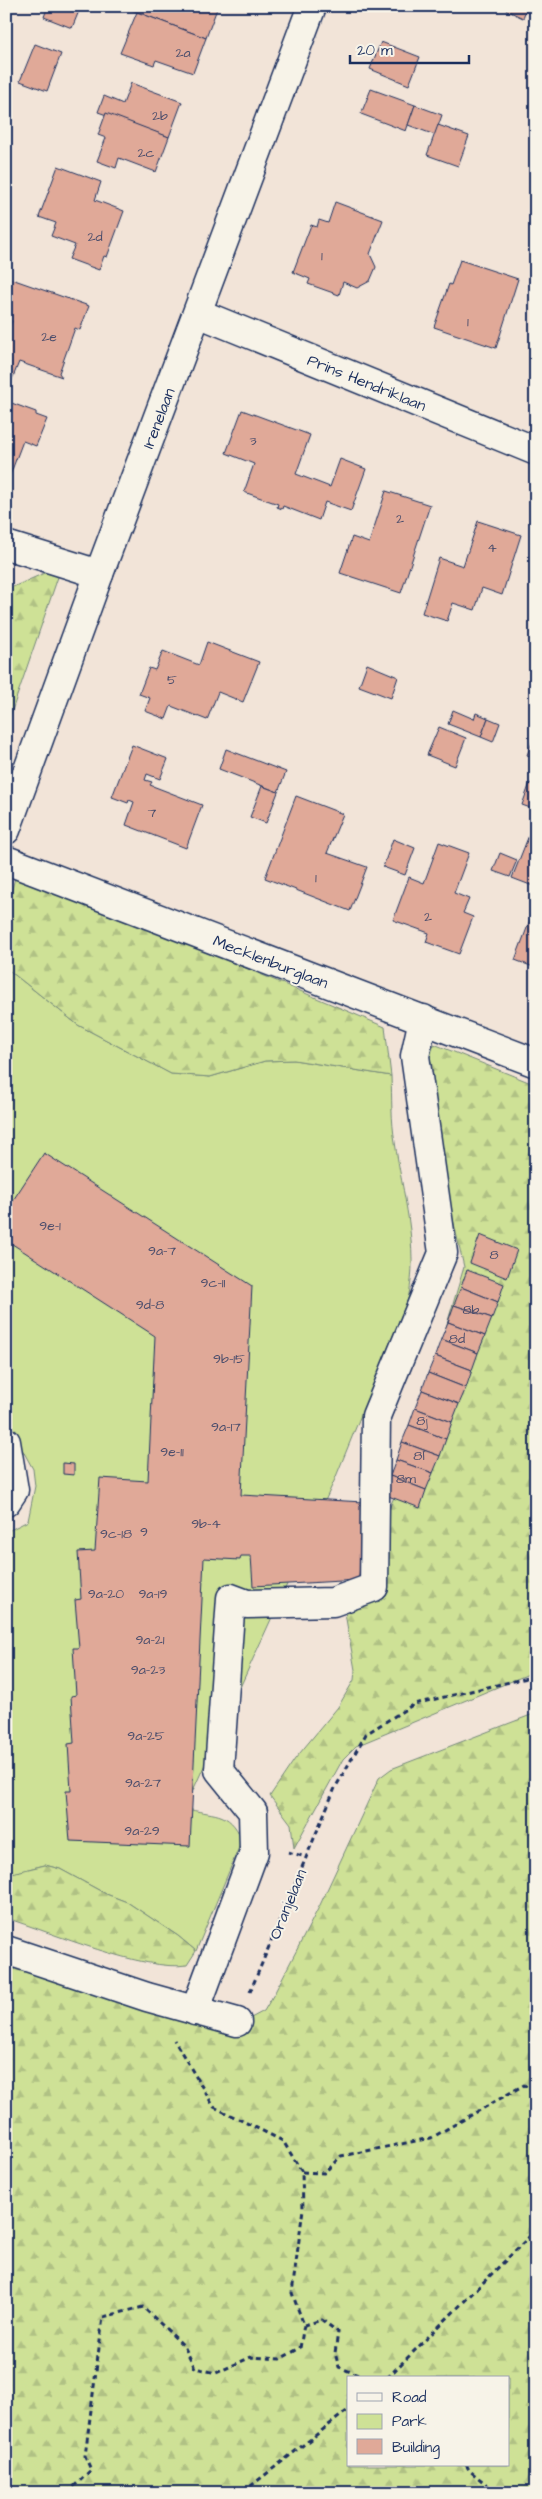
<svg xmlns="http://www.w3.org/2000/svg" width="542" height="2499" viewBox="0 0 542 2499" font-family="'Architects Daughter',sans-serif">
	<defs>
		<pattern id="forest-firs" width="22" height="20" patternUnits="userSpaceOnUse" patternTransform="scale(1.25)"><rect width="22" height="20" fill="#cee196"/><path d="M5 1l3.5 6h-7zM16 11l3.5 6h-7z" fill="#b0c184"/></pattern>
	</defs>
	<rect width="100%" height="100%" fill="#f2e4d8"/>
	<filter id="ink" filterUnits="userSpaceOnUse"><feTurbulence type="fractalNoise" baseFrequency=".02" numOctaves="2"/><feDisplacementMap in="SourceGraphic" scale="10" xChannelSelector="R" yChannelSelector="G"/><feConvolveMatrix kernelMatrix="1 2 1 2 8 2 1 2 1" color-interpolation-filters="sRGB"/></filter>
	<g filter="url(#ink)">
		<path fill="#cee196" stroke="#74887a" d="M6,968L78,1025L171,1074L210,1077L265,1061L294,1060L391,1076C392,1098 391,1120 395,1142C402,1193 420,1247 408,1299L335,1479L185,1808C212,1817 229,1808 242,1840L196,1951L178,1936L127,1902L106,1894L60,1869L45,1865L12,1873L6,1882V1532L28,1521L35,1486L33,1469L6,1420Z"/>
		<g fill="url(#forest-firs)" stroke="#74887a" fill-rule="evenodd">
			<polygon points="49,571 58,577 6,728 6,590"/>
			<polygon points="17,871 385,1027 391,1076 294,1060 265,1061 210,1077 171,1074 78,1025 6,968 6,910"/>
			<polygon points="434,1044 536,1085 536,1671 356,1746 343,1759 294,1848 291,1824 270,1796 295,1759 338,1707 354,1680 355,1670 346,1619 343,1591 359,1584 400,1482 464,1267 429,1116 426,1069"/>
			<path d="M536,1713V2493H6V1964L238,2025L264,2011L274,1994L320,1905L379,1778L391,1769ZM348,2378H508V2465H348Z"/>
			<path d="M45,1865L60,1869L106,1894L127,1902L178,1936L196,1951L187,1965C145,1972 50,1932 6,1918V1882L12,1873Z"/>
		</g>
		<g fill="#e0a998" stroke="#1b2f5e">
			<polygon points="48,6 81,6 72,28 44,17"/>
			<polygon points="121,6 218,6 206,38"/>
			<polygon points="508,6 527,6 523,18 506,10"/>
			<polygon points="137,12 206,38 193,73 156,60 154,65 120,53"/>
			<polygon points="381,42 420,57 409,85 370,69"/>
			<polygon points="35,44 61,54 47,91 20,81"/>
			<polygon points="131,83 182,102 169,137 98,112 104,96 123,104"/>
			<polygon points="371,89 415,105 406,131 361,114"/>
			<polygon points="415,105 442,115 435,135 408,125"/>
			<polygon points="106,113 169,137 156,172 119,158 116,168 97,161 106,138 98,135"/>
			<polygon points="438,125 469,136 458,166 427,155"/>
			<polygon points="58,166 101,182 95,200 124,211 107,257 104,256 99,270 69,259 75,245 51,236 56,223 39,217"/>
			<polygon points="335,202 383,220 370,254 376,267 370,281 357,288 343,282 339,295 308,284 310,279 293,272 311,225 317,227 319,220 328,223"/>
			<polygon points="460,260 518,279 496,348 434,327 449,284 451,285"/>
			<polygon points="6,277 89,306 80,330 75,328 59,373 62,377 19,362 11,382 6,379 6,337 12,321 6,318"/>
			<polygon points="6,401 36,412 36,415 47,419 36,446 23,441 7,483"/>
			<polygon points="242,410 310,435 296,474 330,487 340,459 366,469 351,511 325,502 319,520 283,506 282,509 277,507 278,504 244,492 254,464 226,453"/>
			<polygon points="386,491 430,505 401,593 340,573 352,537 369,543"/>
			<polygon points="478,521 521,535 502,595 482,588 475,610 453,603 447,621 422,613 439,558 463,566"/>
			<polygon points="207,642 259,662 243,702 218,692 207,720 171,706 166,719 145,711 150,698 139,694 149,668 155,670 163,651 199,665"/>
			<polygon points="367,664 398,677 391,698 359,686"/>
			<polygon points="453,710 474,719 476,713 488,718 481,737 448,724"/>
			<polygon points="488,718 500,723 493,742 481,737"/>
			<polygon points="439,727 466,738 455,766 427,755"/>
			<polygon points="536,732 536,758 527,755"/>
			<polygon points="132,745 168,759 160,779 147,774 145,780 152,782 150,785 202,805 186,848 126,825 134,802 129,800 128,803 112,797"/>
			<polygon points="226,749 286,772 278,792 219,769"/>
			<polygon points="530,783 536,785 536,810 522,805"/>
			<polygon points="262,786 278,792 266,823 250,817"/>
			<polygon points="296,796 343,814 327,853 367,867 350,911 265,878"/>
			<polygon points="535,820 536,880 533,886 512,878"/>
			<polygon points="393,839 415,848 405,875 383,867"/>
			<polygon points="439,842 469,853 454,893 469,899 463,913 473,917 459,954 426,942 429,933 393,920 409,877 424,883"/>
			<polygon points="500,853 517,860 510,877 493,871"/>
			<polygon points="536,904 536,968 515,960"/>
			<polygon points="44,1153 252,1286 241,1495 363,1502 359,1580 253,1586 251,1556 241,1556 240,1560 204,1558 190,1846 70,1841 66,1791 71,1791 68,1744 74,1743 71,1696 76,1695 73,1648 79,1648 75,1600 81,1599 78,1552 95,1551 100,1478 148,1481 155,1336 6,1240 6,1211"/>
			<polygon points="480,1235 517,1250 507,1278 470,1263"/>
			<polygon points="467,1270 504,1284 498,1302 461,1287"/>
			<polygon points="461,1287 498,1302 492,1318 454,1305"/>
			<polygon points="454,1305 492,1318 485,1336 448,1322"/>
			<polygon points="448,1322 485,1336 478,1353 441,1339"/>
			<polygon points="441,1339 478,1353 472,1370 435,1356"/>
			<polygon points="435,1356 472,1370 466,1388 428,1373"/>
			<polygon points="428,1373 466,1388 459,1404 422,1390"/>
			<polygon points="422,1390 459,1404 452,1422 415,1408"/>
			<polygon points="415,1408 452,1422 446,1439 409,1425"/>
			<polygon points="409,1425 446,1439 440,1456 402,1442"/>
			<polygon points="402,1442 440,1456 433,1473 396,1460"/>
			<polygon points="396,1460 433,1473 426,1490 390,1476"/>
			<polygon points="63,1463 74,1464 74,1475 63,1474"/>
			<polygon points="390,1476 426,1490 420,1508 383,1494"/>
		</g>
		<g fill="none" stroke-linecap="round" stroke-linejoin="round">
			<g stroke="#1b2f5e" stroke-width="31">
				<g id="minor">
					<polyline points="198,313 536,451"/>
					<polyline points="6,545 99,574"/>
					<polyline points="6,830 99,574 312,6"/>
					<polyline points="6,860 536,1063"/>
					<polyline points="6,1442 14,1490 6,1502"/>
					<polyline points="6,1950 147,1997 237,2022"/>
					<polyline points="195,2011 254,1852 253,1812 219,1770 231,1598 247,1604 333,1602 374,1587 376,1416 443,1253 415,1056 423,1019"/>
				</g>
			</g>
			<g stroke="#1b2f5e" stroke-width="3" stroke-dasharray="5 4" stroke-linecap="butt">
				<polyline points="288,1852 306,1857"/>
				<polyline points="250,1992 335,1788 366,1734 414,1704 536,1676"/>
				<polyline points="302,2172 324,2173 341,2156 431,2138 524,2085 536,2092"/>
				<polyline points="304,2325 322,2320 338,2332 335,2353 339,2367 365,2378"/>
				<polyline points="387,2378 536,2230"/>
				<polyline points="466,2465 470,2471 497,2493"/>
				<polyline points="67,2493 91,2470 85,2456 103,2317 143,2307 184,2346 195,2368 216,2373 251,2357 280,2359 300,2348 304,2325 292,2293 303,2209 302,2172 283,2141 214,2107 174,2040"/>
				<polyline points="234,2493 247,2489 348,2410"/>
			</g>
			<use href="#minor" stroke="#f7f3e8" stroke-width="28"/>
		</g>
	</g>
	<g text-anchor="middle" stroke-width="4" stroke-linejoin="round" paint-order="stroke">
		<g font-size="14" fill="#4c4e6c">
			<text x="183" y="57">2a</text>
			<text x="160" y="120">2b</text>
			<text x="146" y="157">2c</text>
			<text x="95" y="241">2d</text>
			<text x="322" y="260">1</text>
			<text x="468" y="326">1</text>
			<text x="49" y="341">2e</text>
			<text x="253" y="445">3</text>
			<text x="400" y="523">2</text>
			<text x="492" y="552">4</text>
			<text x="172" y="684">5</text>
			<text x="152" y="817">7</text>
			<text x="316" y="882">1</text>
			<text x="428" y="921">2</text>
			<text x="50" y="1230">9e-1</text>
			<text x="162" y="1255">9a-7</text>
			<text x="494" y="1259">8</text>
			<text x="213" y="1287">9c-11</text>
			<text x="150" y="1309">9d-8</text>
			<text x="471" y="1314">8b</text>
			<text x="457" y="1343">8d</text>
			<text x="229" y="1363">9b-15</text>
			<text x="422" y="1425">8j</text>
			<text x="226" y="1431">9a-17</text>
			<text x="172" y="1456">9e-11</text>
			<text x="419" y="1460">8l</text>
			<text x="406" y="1483">8m</text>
			<text x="206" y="1528">9b-4</text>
			<text x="144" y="1536">9</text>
			<text x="116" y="1538">9c-18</text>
			<text x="106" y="1598">9a-20</text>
			<text x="153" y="1598">9a-19</text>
			<text x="150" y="1644">9a-21</text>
			<text x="148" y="1674">9a-23</text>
			<text x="146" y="1740">9a-25</text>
			<text x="143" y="1787">9a-27</text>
			<text x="142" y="1835">9a-29</text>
		</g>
		<g font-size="16" fill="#1b2f5e" stroke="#f7f3e8">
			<text transform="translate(367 382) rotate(22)" y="6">Prins Hendriklaan</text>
			<text transform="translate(158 418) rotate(-69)" y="6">Irenelaan</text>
			<text transform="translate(271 961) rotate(21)" y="6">Mecklenburglaan</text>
			<text transform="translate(287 1904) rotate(-68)" y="6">Oranjelaan</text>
		</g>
	</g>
	<rect width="542" height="2499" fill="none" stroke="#f7f3e8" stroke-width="25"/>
	<rect x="12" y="12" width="517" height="2474" fill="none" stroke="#1b2f5e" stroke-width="2" filter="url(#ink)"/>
	<rect x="347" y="2376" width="162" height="90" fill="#f7f3e8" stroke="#9fa5b1"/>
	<rect x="357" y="2393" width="25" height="8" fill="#f7f3e8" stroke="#9fa5b1"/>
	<text x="392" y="2402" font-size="15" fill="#1b2f5e">Road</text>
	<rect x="357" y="2414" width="25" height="15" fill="#cee196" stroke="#9fa5b1"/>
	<text x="392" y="2426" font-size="15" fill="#1b2f5e">Park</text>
	<rect x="357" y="2439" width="25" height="15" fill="#e0a998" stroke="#9fa5b1"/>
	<text x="392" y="2452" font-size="15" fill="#1b2f5e">Building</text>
	<path d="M350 55v8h119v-8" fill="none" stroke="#1b2f5e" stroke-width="2.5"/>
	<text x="357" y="55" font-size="15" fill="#1b2f5e" stroke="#f7f3e8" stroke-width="4" paint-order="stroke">20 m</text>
</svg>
